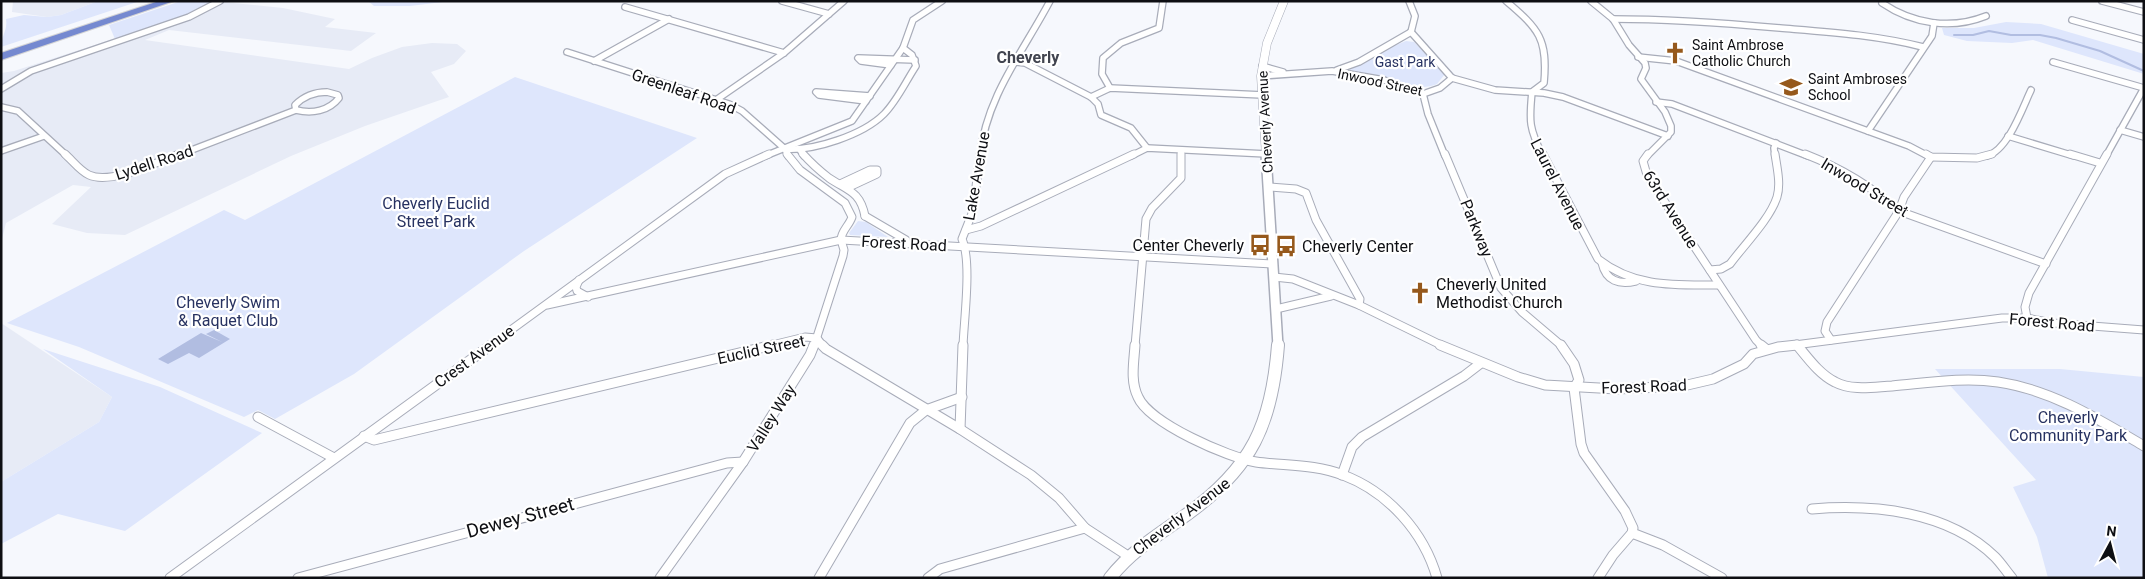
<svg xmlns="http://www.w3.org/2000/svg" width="2145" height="579" viewBox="0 0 2145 579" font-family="Roboto,sans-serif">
	<rect width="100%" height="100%" fill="#f6f8fd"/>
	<g fill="#e7ebf6">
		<polygon points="13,1 98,1 61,15 47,17 12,12"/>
		<polygon points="213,1 283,8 335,19 325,27 376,33 351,51 169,30 145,40 349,69 372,58 402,47 432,43 457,44 466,51 454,64 431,72 449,97 365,126 291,156 125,235 87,233 52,224 91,187 73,185 6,223 1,243 1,73 14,71 160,24"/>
		<polygon points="1,323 112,397 99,422 1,482"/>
	</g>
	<g fill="#dee6fc">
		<path d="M98,1H140L1,47C1,36 8,30 6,19L24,15L47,17L61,15Z"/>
		<polygon points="181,1 213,1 183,16 115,39 109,25"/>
		<polygon points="368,1 451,1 410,6 374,6"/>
		<polygon points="2006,22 2041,24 2144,54 2144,74 2033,40 2012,43 1967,41 1944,35 1942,28 1974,28"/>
		<path d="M1406,41L1414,42L1445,74L1437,84C1433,86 1427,87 1422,87C1405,87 1389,77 1372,74C1365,73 1355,74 1349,70L1384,50Z"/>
		<polygon points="515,77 697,138 524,251 354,374 275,419 258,410 244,417 79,347 7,323 224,210 245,220"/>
		<polygon points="858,221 866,222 888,237 850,235 849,233"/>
		<polygon points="43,349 160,387 262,433 125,531 58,514 1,544 1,482 99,422 112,397"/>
		<polygon points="1935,369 2060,369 2144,377 2144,578 2048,578 2037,537 2013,487 2036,480"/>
	</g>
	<polygon fill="#b1bde1" points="214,330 230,339 199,358 189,353 168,364 158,359 201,333 222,342 206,334"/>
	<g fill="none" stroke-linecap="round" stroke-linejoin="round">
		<polyline stroke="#b1bde1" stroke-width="2" points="1954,35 1973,35 1989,31 2011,35 2040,35 2056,38 2100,51 2144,71"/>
		<g stroke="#a8acb9" stroke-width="8">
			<g id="minor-far2">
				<polyline points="782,1 829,14"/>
				<polyline points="1409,1 1415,16 1411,32"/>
				<path d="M1506,1C1539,29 1548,39 1544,83L1532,92C1529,121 1529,129 1543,156"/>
				<polyline points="1591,1 1613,19 1629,45 1645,63 1646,68 1641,79 1665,112 1671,126 1671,132 1647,156"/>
				<polyline points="2102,1 2144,12"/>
				<path d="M1882,3C1913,24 1951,30 1986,16"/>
				<polyline points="625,7 784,53"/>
				<path d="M1613,19C1669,19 1724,23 1780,28C1828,32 1876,35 1923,47"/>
				<polyline points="2072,20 2144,40"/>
				<polyline points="1411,32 1452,78"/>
				<polyline points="567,52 729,104 742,111 785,149 788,156"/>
				<polyline points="1638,57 1676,61 1909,146 1928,156"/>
				<polyline points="594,61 669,19"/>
				<polyline points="1015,62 1025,63 1091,97 1098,104 1101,115 1131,128 1147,148"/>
				<polyline points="2053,62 2144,88"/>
				<polyline points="891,65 861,61 858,58 915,60"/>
				<polyline points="1262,66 1283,72"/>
				<polyline points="1337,70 1359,62 1411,32"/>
				<polyline points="1261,76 1332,71 1384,80 1423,94 1440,88 1452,78"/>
				<polyline points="1452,78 1495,90 1544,93 1563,97 1668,136"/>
				<polyline points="1110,88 1102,74 1103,58 1121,43 1159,28 1163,1"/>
				<polyline points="1,89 31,71 189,17 220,1"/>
				<path d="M327,92L338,95L339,98C329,111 312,114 296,110L295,105C304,96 314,92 327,92Z"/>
				<polyline points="1423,94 1428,114 1445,156"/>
				<polyline points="1091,97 1110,88 1263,95"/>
				<polyline points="716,100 784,53 844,1"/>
				<polyline points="866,101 819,95 816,92 870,96"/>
				<polyline points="1656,102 1672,104 1808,156"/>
				<polyline points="1,107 18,111 67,156"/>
				<polyline points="2120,130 2144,137"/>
				<polyline points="1868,131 1932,36 1934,23"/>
				<polyline points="2008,136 2074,156"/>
				<path d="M785,149C814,151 863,135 884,114C897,101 906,81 916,66L912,55L903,48"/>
				<polyline points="800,150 804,156"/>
				<polyline points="1181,150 1181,156"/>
				<polyline points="1,151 44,136"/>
				<polyline points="176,156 296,110"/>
				<polyline points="765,156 852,121 903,48 913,20 942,1"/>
				<path d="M980,156C986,97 1023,52 1050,1"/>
				<polyline points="1131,156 1147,148 1267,154"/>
				<polyline points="1775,156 1774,148 1776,143"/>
				<path d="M1987,156C2008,150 2022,109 2031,90"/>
				<polyline points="2106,156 2144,88"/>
			</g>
		</g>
		<g stroke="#a8acb9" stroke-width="9">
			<g id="minor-far1">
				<path d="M65,154C72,160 80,171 89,175C111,185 157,162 179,154"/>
				<path d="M787,154L800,170L845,203L852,217C849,226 841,231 841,240"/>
				<path d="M803,154C811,163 820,171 829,178C848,191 860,191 865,216"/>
				<polyline points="1445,154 1501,288 1522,312 1562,346"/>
				<path d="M1543,154L1598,259C1635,288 1675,285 1719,285"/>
				<polyline points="1648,154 1643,161 1647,175 1756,340 1762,346"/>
				<path d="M1805,154C1841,168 1870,185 1899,211L2046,264"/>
				<polyline points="1926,154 1931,157 1977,158 1992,154"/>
				<polyline points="2070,154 2100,163"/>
				<polyline points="840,184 870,170 877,170 877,174 847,188"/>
				<polyline points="1269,187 1296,189 1306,193 1316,220 1360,299 1359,305"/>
				<polyline points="865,216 906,240"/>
				<polyline points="966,230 981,226 1134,154"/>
				<path d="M1602,263C1606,281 1619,285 1636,281"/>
				<path d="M1710,270L1721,269L1730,264C1744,245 1770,219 1777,197C1781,184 1777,168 1775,154"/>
				<polyline points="1274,277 1293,279 1359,305 1443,346"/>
				<polyline points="579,280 576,287 577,291 588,297"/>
				<polyline points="547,305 841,240 1273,264"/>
				<polyline points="1276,309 1331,296"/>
				<polyline points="2027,318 2025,307 2029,293 2107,154"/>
				<polyline points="1831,340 1825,331 1827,322 1899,211 1904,197 1931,157"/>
				<polyline points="489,346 725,174 769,154"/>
				<polyline points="768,346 805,337 817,338 823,346"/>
				<polyline points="814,346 843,256 844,250 841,240"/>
				<path d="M963,346C964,319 972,262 962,239L973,211L980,154"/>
				<polyline points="1135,346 1146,219 1152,208 1181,178 1181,154"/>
				<polyline points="1787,346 2002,318 2027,318 2053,323 2144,330"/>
			</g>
		</g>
		<g stroke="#a8acb9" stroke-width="11">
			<g id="minor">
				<polyline points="822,345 826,349 960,429 1031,475 1059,498 1085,528 1128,556"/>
				<path d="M1135,345C1134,362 1130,381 1138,397C1149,423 1229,458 1256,462C1285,466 1315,464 1343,475C1388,492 1424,532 1437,578"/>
				<polyline points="1440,345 1518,377 1545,385 1617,389 1683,386 1713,379 1744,364 1753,354 1778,347 1797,345"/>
				<polyline points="1561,345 1574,364 1579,380 1574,388 1581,444 1584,453 1625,511 1633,528 1632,533 1613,555 1598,578"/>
				<polyline points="1761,345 1766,349"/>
				<path d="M1797,345C1808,358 1819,374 1835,382C1852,391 1873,387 1892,386C1927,383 1963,377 1998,382C2052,390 2098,419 2144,446"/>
				<polyline points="258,417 334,458"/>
				<polyline points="960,429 963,345"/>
				<polyline points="364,436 374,440 773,345"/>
				<polyline points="1342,475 1352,447 1362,437 1464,376 1481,363"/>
				<path d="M1812,509C1874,504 1948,511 1995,557C2001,563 2006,571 2012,578"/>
				<polyline points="1632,533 1663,545 1722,578"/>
				<polyline points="170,578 491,345"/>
				<polyline points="298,578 727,463 743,462"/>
				<polyline points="660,578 743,462 810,355 814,345"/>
				<polyline points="819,578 910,423 926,410 962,397"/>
				<polyline points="928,578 940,569 1085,528"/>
			</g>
		</g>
		<g stroke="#a8acb9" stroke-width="9">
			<polyline id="tertiary-far2" points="1266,156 1261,76 1267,43 1284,1"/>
		</g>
		<g stroke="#a8acb9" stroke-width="12">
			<polyline id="tertiary-far1" points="1266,154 1278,346"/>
		</g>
		<g stroke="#a8acb9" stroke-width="14">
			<path id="tertiary" d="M1110,578C1131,551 1158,535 1186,515C1252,468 1272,424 1278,345"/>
		</g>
		<g stroke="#d4d4d5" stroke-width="2">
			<polygon id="motorway" points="159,1 174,1 1,60 1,53"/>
		</g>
		<use href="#minor-far2" stroke="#fff" stroke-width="5.5"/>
		<use href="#minor-far1" stroke="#fff" stroke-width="7"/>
		<use href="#minor" stroke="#fff" stroke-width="9"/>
		<use href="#tertiary-far2" stroke="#fff" stroke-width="8"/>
		<use href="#tertiary-far1" stroke="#fff" stroke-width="9"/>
		<use href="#tertiary" stroke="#fff" stroke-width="12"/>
		<use href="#motorway" fill="#7589d0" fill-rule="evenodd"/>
	</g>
	<defs>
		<g id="church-bare" transform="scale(1.725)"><path d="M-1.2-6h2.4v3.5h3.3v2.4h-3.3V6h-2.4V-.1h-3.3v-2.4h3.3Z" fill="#96591c" stroke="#fff" stroke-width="2.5" paint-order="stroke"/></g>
		<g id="school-bare" transform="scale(1.725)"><path d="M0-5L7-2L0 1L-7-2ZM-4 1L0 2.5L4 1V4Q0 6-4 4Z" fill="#96591c" stroke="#fff" stroke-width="2.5" paint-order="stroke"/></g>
		<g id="bus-bare" transform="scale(1.725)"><path d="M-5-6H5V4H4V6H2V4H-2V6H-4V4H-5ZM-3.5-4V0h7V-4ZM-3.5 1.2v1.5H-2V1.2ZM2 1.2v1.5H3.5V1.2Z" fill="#96591c" stroke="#fff" stroke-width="2.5" paint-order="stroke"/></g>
	</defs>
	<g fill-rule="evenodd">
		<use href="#church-bare" x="1675" y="53"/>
		<use href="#school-bare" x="1791" y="87"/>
		<use href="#bus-bare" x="1260" y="245"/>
		<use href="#bus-bare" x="1286" y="246"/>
		<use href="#church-bare" x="1420" y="293"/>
	</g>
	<g text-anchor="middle" stroke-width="4.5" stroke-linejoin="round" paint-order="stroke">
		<g font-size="14" fill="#0e0f13" stroke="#fff" text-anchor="start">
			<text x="1692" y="50">Saint Ambrose<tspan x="1692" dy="16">Catholic Church</tspan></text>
			<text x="1808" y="84">Saint Ambroses<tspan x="1808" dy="16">School</tspan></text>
		</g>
		<g font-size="14" fill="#273261" stroke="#fff">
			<text x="1405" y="67">Gast Park</text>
		</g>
		<g font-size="14" fill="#0e0f13" stroke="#fff">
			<text transform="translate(1380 82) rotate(12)" y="5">Inwood Street</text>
			<text transform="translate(1265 122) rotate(-93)" y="5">Cheverly Avenue</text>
		</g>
		<g font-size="16" font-weight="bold" fill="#41444f" stroke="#fff">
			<text x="1028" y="63">Cheverly</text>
		</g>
		<g font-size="16" fill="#0e0f13" stroke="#fff">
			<text transform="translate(684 91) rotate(19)" y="6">Greenleaf Road</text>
			<text transform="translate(154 162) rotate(-18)" y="6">Lydell Road</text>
			<text transform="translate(976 176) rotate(-80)" y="6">Lake Avenue</text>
			<text transform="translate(1558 184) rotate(63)" y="6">Laurel Avenue</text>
			<text transform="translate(1865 187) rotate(31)" y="6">Inwood Street</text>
			<text transform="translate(1671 209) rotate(58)" y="6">63rd Avenue</text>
			<text transform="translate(1477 228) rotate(68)" y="6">Parkway</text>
			<text transform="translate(904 243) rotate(3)" y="6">Forest Road</text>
			<text transform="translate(2052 322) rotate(5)" y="6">Forest Road</text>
			<text transform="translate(761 349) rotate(-12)" y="6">Euclid Street</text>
			<text transform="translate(474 356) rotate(-36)" y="6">Crest Avenue</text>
			<text transform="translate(1644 386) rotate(-2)" y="6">Forest Road</text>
			<text transform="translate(771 418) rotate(-58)" y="6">Valley Way</text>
			<text transform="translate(1181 516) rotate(-37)" y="6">Cheverly Avenue</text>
		</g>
		<g font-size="16" fill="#273261" stroke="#fff">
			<text x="436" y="209">Cheverly Euclid<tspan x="436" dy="18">Street Park</tspan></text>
			<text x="228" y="308">Cheverly Swim<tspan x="228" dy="18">&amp; Raquet Club</tspan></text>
			<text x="2068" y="423">Cheverly<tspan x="2068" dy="18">Community Park</tspan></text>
		</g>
		<g font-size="16" fill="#0e0f13" stroke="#fff" text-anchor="start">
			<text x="1244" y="251" text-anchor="end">Center Cheverly</text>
			<text x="1302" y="252">Cheverly Center</text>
			<text x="1436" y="290">Cheverly United<tspan x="1436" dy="18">Methodist Church</tspan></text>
		</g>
		<g font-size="19" fill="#0e0f13" stroke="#fff">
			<text transform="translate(520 517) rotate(-15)" y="7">Dewey Street</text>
		</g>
	</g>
	<rect width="2145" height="579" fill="none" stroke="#0e0f13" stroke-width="5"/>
	<g transform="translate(2110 544) rotate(7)" stroke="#ffffff" stroke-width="4" paint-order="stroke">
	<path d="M0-4L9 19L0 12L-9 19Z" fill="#0e0f13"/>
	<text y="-8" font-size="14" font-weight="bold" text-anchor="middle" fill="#0e0f13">N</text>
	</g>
</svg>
